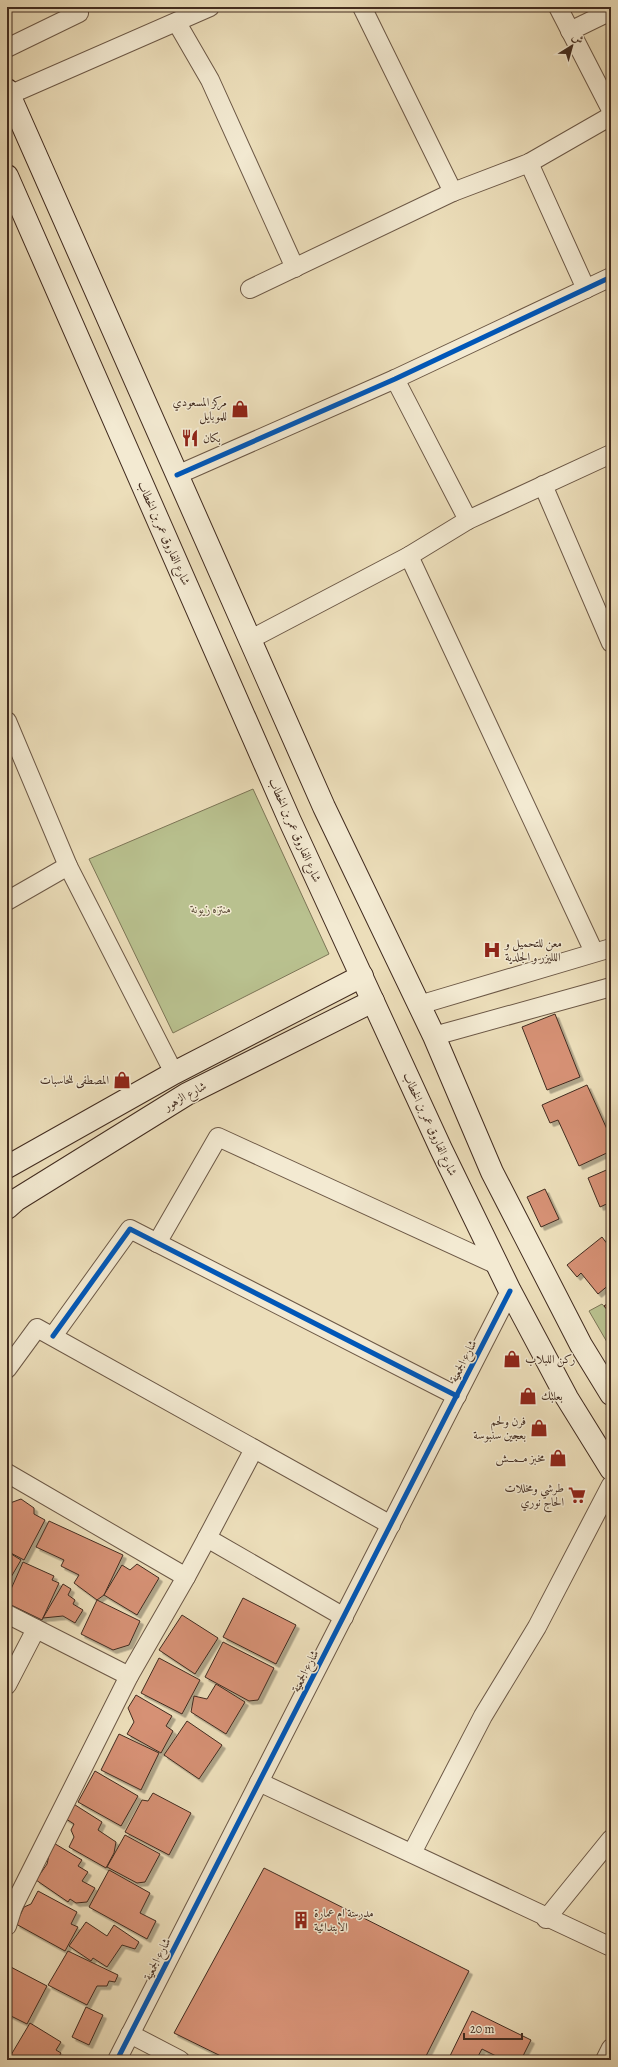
<svg xmlns="http://www.w3.org/2000/svg" width="618" height="2067" viewBox="0 0 618 2067" font-family="Alegreya,Amiri,serif">
	<defs>
		<filter id="shadow"><feDropShadow dx="3.5" dy="3.5" stdDeviation="0" flood-color="#0004"/></filter>
	</defs>
	<rect width="100%" height="100%" fill="#ecdeba"/>
	<filter id="stains"><feTurbulence type="fractalNoise" baseFrequency=".005" numOctaves="4"/><feColorMatrix values="0 0 0 0 .2 0 0 0 0 .09 0 0 0 0 .02 0 0 0 .5 -.17"/></filter>
	<radialGradient id="worn" r=".72"><stop offset=".6" stop-color="#630" stop-opacity="0"/><stop offset="1" stop-color="#630" stop-opacity=".3"/></radialGradient>
	<g fill="#b9c18f" stroke="#7d7657">
		<polygon points="253,789 329,954 173,1033 89,859"/>
		<polygon points="602,1304 611,1314 611,1349 589,1311"/>
	</g>
	<g fill="#d69175" stroke="#412b1f" filter="url(#shadow)">
		<polygon points="555,1014 580,1077 547,1090 522,1027"/>
		<polygon points="587,1085 611,1138 611,1151 579,1166 558,1120 550,1123 542,1105"/>
		<polygon points="611,1168 611,1202 600,1207 588,1178"/>
		<polygon points="545,1189 559,1219 541,1227 527,1197"/>
		<polygon points="602,1237 611,1249 611,1265 606,1269 611,1274 611,1283 598,1294 581,1273 577,1277 567,1265"/>
		<polygon points="611,1301 611,1314 604,1306"/>
		<polygon points="21,1499 34,1508 34,1514 45,1520 24,1560 7,1551 7,1501 10,1503"/>
		<polygon points="49,1521 123,1555 104,1595 97,1600 74,1583 79,1575 61,1566 64,1560 36,1547"/>
		<polygon points="8,1552 21,1560 7,1584 7,1554"/>
		<polygon points="23,1562 54,1576 52,1580 59,1583 42,1620 7,1603 7,1598"/>
		<polygon points="137,1564 159,1578 137,1615 104,1595 122,1565 130,1570"/>
		<polygon points="63,1584 71,1589 68,1595 75,1600 73,1604 83,1610 75,1623 63,1616 43,1618"/>
		<polygon points="243,1598 296,1625 276,1664 223,1637"/>
		<polygon points="97,1600 140,1621 129,1645 113,1650 81,1634"/>
		<polygon points="182,1615 218,1638 195,1674 159,1650"/>
		<polygon points="223,1642 274,1668 258,1700 249,1701 205,1677"/>
		<polygon points="159,1658 200,1680 182,1714 141,1693"/>
		<polygon points="216,1684 245,1702 226,1734 191,1712 194,1696 207,1699"/>
		<polygon points="136,1695 172,1716 166,1726 173,1731 161,1753 127,1734 134,1722 128,1708"/>
		<polygon points="187,1721 222,1745 199,1779 164,1755"/>
		<polygon points="119,1734 159,1753 141,1790 101,1770"/>
		<polygon points="95,1771 138,1796 121,1826 78,1802"/>
		<polygon points="153,1793 191,1813 169,1855 125,1832 142,1800 148,1801"/>
		<polygon points="72,1803 102,1822 98,1830 116,1842 114,1853 106,1868 69,1847 74,1837 71,1830 74,1824 63,1817"/>
		<polygon points="125,1835 160,1854 145,1882 137,1883 107,1867"/>
		<polygon points="52,1842 82,1860 78,1866 88,1872 82,1881 95,1888 87,1902 76,1903 70,1899 68,1902 36,1880 47,1864"/>
		<polygon points="264,1868 469,1971 424,2060 229,2060 174,2033"/>
		<polygon points="109,1870 150,1893 140,1913 156,1921 147,1939 89,1907"/>
		<polygon points="38,1891 77,1912 71,1924 78,1927 65,1951 16,1924 24,1907 31,1904"/>
		<polygon points="86,1922 107,1936 114,1925 139,1942 135,1949 122,1945 107,1967 93,1958 91,1961 69,1946"/>
		<polygon points="68,1951 118,1975 115,1982 109,1981 107,1986 97,1986 87,2005 48,1985"/>
		<polygon points="7,1965 47,1986 27,2024 7,2014"/>
		<polygon points="86,2007 103,2015 89,2045 72,2037"/>
		<polygon points="472,2011 531,2040 521,2060 496,2060 498,2057 482,2049 476,2060 448,2060"/>
		<polygon points="30,2023 61,2042 56,2050 61,2053 57,2060 8,2060"/>
	</g>
	<g fill="none" stroke-linecap="round" stroke-linejoin="round">
		<g stroke="#6c5846" stroke-width="20">
			<g id="street">
				<polyline points="362,7 453,192"/>
				<polyline points="558,7 611,110"/>
				<polyline points="177,23 210,80 295,268"/>
				<polyline points="570,31 611,11"/>
				<polyline points="7,48 79,13"/>
				<polyline points="9,95 210,7"/>
				<polyline points="529,163 586,289"/>
				<polyline points="250,289 453,192 529,163 611,116"/>
				<polyline points="395,379 468,520"/>
				<polyline points="177,475 395,379 611,277"/>
				<polyline points="543,485 611,643"/>
				<polyline points="409,556 594,952"/>
				<polyline points="251,639 409,556 468,520 611,454"/>
				<polyline points="7,721 68,866 174,1073"/>
				<polyline points="7,901 68,866"/>
				<polyline points="419,1005 611,948"/>
				<polyline points="434,1036 611,987"/>
				<polyline points="157,1243 218,1137 497,1265"/>
				<polyline points="53,1336 130,1229 457,1396"/>
				<polyline points="7,1369 37,1328 391,1525"/>
				<polyline points="7,1473 186,1577 207,1538 344,1617"/>
				<polyline points="207,1538 254,1449"/>
				<polyline points="7,1614 129,1676"/>
				<polyline points="7,1685 36,1629"/>
				<polyline points="259,1782 611,1947"/>
				<polyline points="412,1853 483,1716 537,1627 611,1485"/>
				<polyline points="7,1904 13,1907 7,1926"/>
				<polyline points="13,1907 129,1676 186,1577"/>
				<polyline points="546,1919 611,1839"/>
				<polyline points="130,2034 180,2060"/>
				<polyline points="117,2060 510,1291"/>
				<polyline points="605,2060 611,2048"/>
			</g>
		</g>
		<g stroke="#412b1f" stroke-width="24">
			<g id="secondary">
				<polyline points="7,90 324,807 434,1036 492,1172 581,1345 611,1394"/>
				<polyline points="7,176 290,821 441,1149 510,1291 567,1398 611,1469"/>
				<polyline points="7,1167 174,1073 362,976"/>
				<polyline points="7,1208 16,1200 187,1094 373,1001"/>
			</g>
		</g>
		<use href="#street" stroke="#f3ead2" stroke-width="18"/>
		<use href="#secondary" stroke="#f3ead2" stroke-width="22"/>
		<g stroke="#f3ead2" stroke-width="8">
			<g id="cycleway">
				<polyline points="177,475 395,379 611,277"/>
				<polyline points="53,1336 130,1229 457,1396"/>
				<polyline points="117,2060 510,1291"/>
			</g>
		</g>
		<use href="#cycleway" stroke="#0057b8" stroke-width="5"/>
	</g>
	<defs>
		<g id="shop-bare" transform="scale(1.38)"><path d="M-5-2.5h2.3a2.7 3.5 0 0 1 5.4 0H5L5.5 6h-11ZM-1.5-2.5h3a1.5 2.3 0 0 0-3 0Z" fill="#8f2418" stroke="#f3ead2" stroke-width="2.5" paint-order="stroke"/></g>
		<g id="restaurant-bare" transform="scale(1.38)"><path d="M-5-6h1v4h1v-4h1v4h1v-4h1v5L-1.5 .5V6h-2V.5L-5-1ZM5-6V6H3V1.5H1.5Q1.5-4 5-6Z" fill="#8f2418" stroke="#f3ead2" stroke-width="2.5" paint-order="stroke"/></g>
		<g id="hospital-bare" transform="scale(1.38)"><path d="M-5-5h3v3.5h4V-5h3V5h-3V1.5h-4V5h-3Z" fill="#8f2418" stroke="#f3ead2" stroke-width="2.5" paint-order="stroke"/></g>
		<g id="supermarket-bare" transform="scale(1.38)"><path d="M-6-5.5h2.5l.6 2H6L4.5 2H-2.5L-4.4-4H-6ZM-1.5 3.2a1.3 1.3 0 1 0 .1 0ZM3 3.2a1.3 1.3 0 1 0 .1 0Z" fill="#8f2418" stroke="#f3ead2" stroke-width="2.5" paint-order="stroke"/></g>
		<g id="building-bare" transform="scale(1.38)"><path d="M-4-6H4V6H1V3H-1V6H-4ZM-2.5-4.3h1.7v1.8h-1.7ZM.8-4.3h1.7v1.8H.8ZM-2.5-1h1.7V.8h-1.7ZM.8-1h1.7V.8H.8Z" fill="#8f2418" stroke="#f3ead2" stroke-width="2.5" paint-order="stroke"/></g>
	</defs>
	<g fill-rule="evenodd">
		<use href="#shop-bare" x="240" y="409"/>
		<use href="#restaurant-bare" x="190" y="438"/>
		<use href="#hospital-bare" x="492" y="950"/>
		<use href="#shop-bare" x="122" y="1080"/>
		<use href="#shop-bare" x="512" y="1359"/>
		<use href="#shop-bare" x="528" y="1396"/>
		<use href="#shop-bare" x="539" y="1428"/>
		<use href="#shop-bare" x="558" y="1458"/>
		<use href="#supermarket-bare" x="577" y="1495"/>
		<use href="#building-bare" x="301" y="1920"/>
	</g>
	<g text-anchor="middle" stroke-width="3" stroke-linejoin="round" paint-order="stroke">
		<g font-size="12" fill="#412b1f" stroke="#f3ead2" text-anchor="end">
			<text x="227" y="406">مركز المسعودي<tspan x="227" dy="14">للموبايل</tspan></text>
			<text x="203" y="442" text-anchor="start">بكان</text>
			<text x="505" y="947" text-anchor="start">معن للتحميل و<tspan x="505" dy="14">اللليزر و الجلدية</tspan></text>
			<text x="109" y="1084">المصطفى للحاسبات</text>
			<text x="525" y="1363" text-anchor="start">ركن اللبلاب</text>
			<text x="541" y="1400" text-anchor="start">بعلبك</text>
			<text x="526" y="1425">فرن ولحم<tspan x="526" dy="14">بعجين سنبوسة</tspan></text>
			<text x="545" y="1462">مخبز مــمــش</text>
			<text x="564" y="1492">طرشي ومخللات<tspan x="564" dy="14">الحاج نوري</tspan></text>
			<text x="314" y="1917" text-anchor="start">مدرسة ام عمارة<tspan x="314" dy="14">الابتدائية</tspan></text>
		</g>
		<g font-size="12" fill="#412b1f" stroke="#f3ead2">
			<text transform="translate(164 533) rotate(66)" y="4">شارع الفاروق عمر بن الخطاب</text>
			<text transform="translate(295 830) rotate(66)" y="4">شارع الفاروق عمر بن الخطاب</text>
			<text transform="translate(185 1096) rotate(-29)" y="4">شارع الزهور</text>
			<text transform="translate(430 1124) rotate(65)" y="4">شارع الفاروق عمر بن الخطاب</text>
			<text transform="translate(463 1361) rotate(-63)" y="4">شارع الجمعية</text>
			<text transform="translate(305 1671) rotate(-63)" y="4">شارع الجمعية</text>
			<text transform="translate(157 1959) rotate(-63)" y="4">شارع الجمعية</text>
		</g>
		<g font-size="12" font-style="italic" fill="#594935" stroke="#f3ead2">
			<text x="211" y="913">منتزه زيونة</text>
		</g>
	</g>
	<rect width="618" height="2067" fill="none" stroke="#ecdeba" stroke-width="24"/>
	<rect x="8" y="8" width="602" height="2051" fill="none" stroke="#412b1f" stroke-width="2"/>
	<rect x="12" y="12" width="594" height="2043" fill="none" stroke="#412b1f"/>
	<g transform="translate(572 46) rotate(37)" stroke="#f3ead2" stroke-width="3" paint-order="stroke">
	<path d="M0-3L7 15L0 10L-7 15Z" fill="#412b1f"/>
	<text y="-6" font-size="11" font-weight="bold" text-anchor="middle" fill="#412b1f">ش</text>
	</g>
	<path d="M464 2033v6h58v-6" fill="none" stroke="#412b1f" stroke-width="2"/>
	<text x="470" y="2033" font-size="12" fill="#412b1f" stroke="#f3ead2" stroke-width="3" paint-order="stroke">20 m</text>
	<rect width="100%" height="100%" filter="url(#stains)"/>
	<rect width="100%" height="100%" fill="url(#worn)"/>
</svg>
